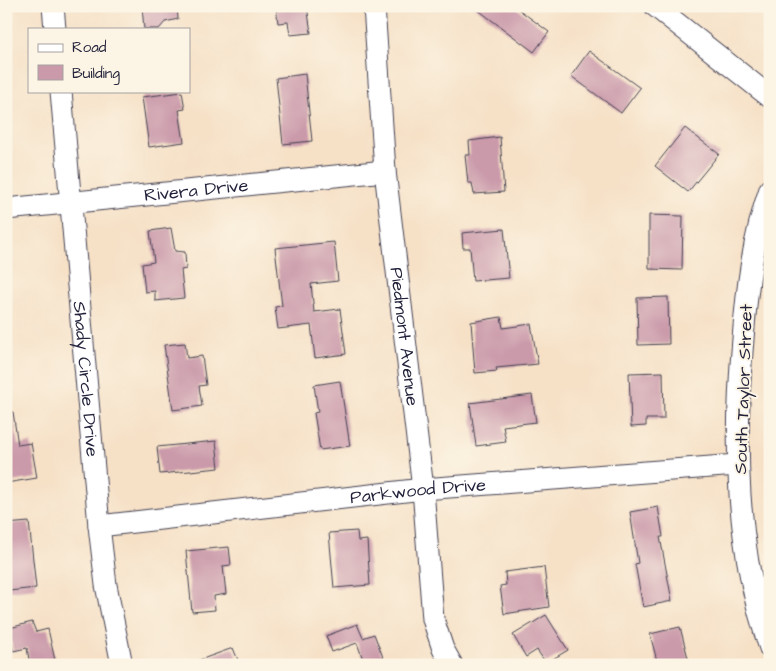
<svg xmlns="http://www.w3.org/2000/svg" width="776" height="671" viewBox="0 0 776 671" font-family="'Architects Daughter',sans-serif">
	<rect width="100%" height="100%" fill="#fcf5e5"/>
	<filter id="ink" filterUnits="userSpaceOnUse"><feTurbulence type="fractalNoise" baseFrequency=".02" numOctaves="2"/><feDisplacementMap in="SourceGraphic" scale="10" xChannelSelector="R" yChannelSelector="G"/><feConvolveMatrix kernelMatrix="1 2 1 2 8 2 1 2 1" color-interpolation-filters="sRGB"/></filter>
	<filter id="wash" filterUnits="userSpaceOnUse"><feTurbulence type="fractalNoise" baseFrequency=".0096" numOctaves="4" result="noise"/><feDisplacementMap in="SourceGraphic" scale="20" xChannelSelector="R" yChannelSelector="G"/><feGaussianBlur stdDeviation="1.12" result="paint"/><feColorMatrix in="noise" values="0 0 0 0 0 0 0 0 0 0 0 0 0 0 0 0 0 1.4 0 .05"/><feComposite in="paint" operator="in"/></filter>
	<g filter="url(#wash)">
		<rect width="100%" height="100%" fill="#f6e1c7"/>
		<g id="blocks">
			<g fill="#ca9aaa">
				<polygon points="142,6 177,6 178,19 165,22 159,29 144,29"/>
				<polygon points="276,6 307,6 311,33 290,35 288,22 278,23"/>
				<polygon points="473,6 514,6 549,32 534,52"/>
				<polygon points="589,51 640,88 621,113 571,76"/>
				<polygon points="305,74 312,141 283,144 276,78"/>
				<polygon points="182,92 185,109 179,110 184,142 149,147 142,97"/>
				<polygon points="685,128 719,154 688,192 655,166"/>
				<polygon points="500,137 504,192 474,194 472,183 468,183 465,155 470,155 469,141"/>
				<polygon points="649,215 683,216 682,270 649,269"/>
				<polygon points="171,228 175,251 185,252 186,269 181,270 184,298 155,301 155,291 145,292 142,264 154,262 150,231"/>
				<polygon points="504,229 509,278 473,281 470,248 463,248 462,233"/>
				<polygon points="334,242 338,281 311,284 314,312 340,309 346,354 315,358 311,325 278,329 275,307 282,306 275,248"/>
				<polygon points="668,297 669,344 638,345 637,298"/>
				<polygon points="501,317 503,328 531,324 538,364 496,368 497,371 475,373 471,322"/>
				<polygon points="185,343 187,358 202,356 206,385 199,386 202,406 173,410 164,345"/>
				<polygon points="663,372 664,419 646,419 646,426 631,427 629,373"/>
				<polygon points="340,381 350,446 320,450 314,413 318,412 314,385"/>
				<polygon points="532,395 536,422 503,426 506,442 476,446 470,403"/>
				<polygon points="6,412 13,412 18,445 31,443 37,478 6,483"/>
				<polygon points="216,441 219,468 160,474 157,447"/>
				<polygon points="658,507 663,537 660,537 672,601 643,607 635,564 638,563 630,512"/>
				<polygon points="29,522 36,588 9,591 6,565 6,524"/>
				<polygon points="357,531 358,541 367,540 370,585 334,588 329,533"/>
				<polygon points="229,547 231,565 223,566 226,594 214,596 215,610 192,612 186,551"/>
				<polygon points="544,567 549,607 504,614 500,586 506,585 505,572"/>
				<polygon points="546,615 568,650 546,663 537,650 526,657 513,635"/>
				<polygon points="32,622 36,632 48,629 56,665 30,665 27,648 13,651 11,640 6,641 6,629"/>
				<polygon points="357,624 363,638 374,634 386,665 365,665 357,643 332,652 326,636"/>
				<polygon points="680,627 689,662 658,665 650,634"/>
				<polygon points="233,648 240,665 191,665 191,663"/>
			</g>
		</g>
	</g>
	<g filter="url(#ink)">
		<use href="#blocks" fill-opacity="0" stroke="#423f50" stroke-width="1"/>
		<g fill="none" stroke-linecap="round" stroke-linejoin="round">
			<g stroke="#423f50" stroke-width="23">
				<g id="minor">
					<polyline points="53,6 55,29"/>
					<path id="s1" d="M374,6L385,171L423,489L433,619L443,649L452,665"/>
					<polyline points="655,6 770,97"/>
					<path id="s2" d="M61,91L99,526L106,585L122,665"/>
					<path d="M770,189C753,238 747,287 743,339C734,441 735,549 770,648"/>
					<path id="s3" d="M6,209L385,171"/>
					<path id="s4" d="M99,526L423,489L737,465"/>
				</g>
			</g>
			<use href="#minor" stroke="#fff" stroke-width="21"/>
		</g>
	</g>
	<g text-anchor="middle" stroke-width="4" stroke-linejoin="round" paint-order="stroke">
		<g font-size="18" fill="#22223b" stroke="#fcf5e5">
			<text dy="6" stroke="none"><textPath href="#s3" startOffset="191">Rivera Drive</textPath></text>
			<text dy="6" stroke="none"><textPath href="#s1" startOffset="332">Piedmont Avenue</textPath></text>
			<text dy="6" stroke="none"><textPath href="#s2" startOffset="289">Shady Circle Drive</textPath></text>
			<text transform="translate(743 389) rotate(-88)" y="6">South Taylor Street</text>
			<text dy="6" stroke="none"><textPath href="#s4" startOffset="321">Parkwood Drive</textPath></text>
		</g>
	</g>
	<rect width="776" height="671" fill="none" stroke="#fcf5e5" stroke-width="25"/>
	<rect x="28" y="28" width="162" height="65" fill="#fcf5e5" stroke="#a5a1a1"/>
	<rect x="38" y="44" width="25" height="8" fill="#ffffff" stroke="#a5a1a1"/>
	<text x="72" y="52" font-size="15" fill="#22223b">Road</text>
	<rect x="38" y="65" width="25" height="15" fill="#ca9aaa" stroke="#a5a1a1"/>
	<text x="72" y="78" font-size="15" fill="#22223b">Building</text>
</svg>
